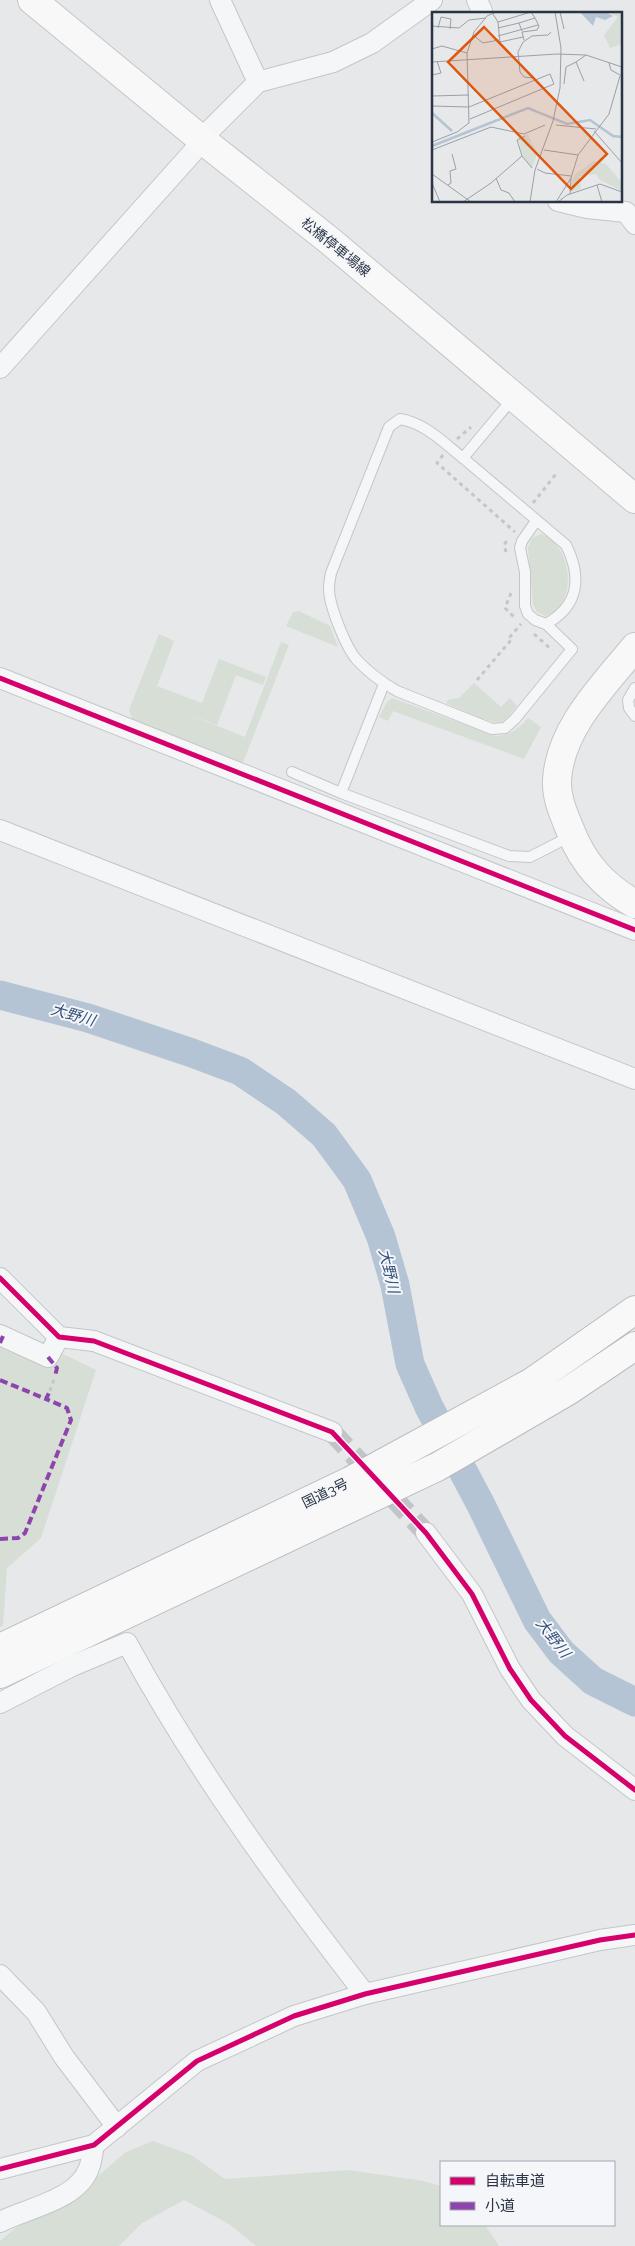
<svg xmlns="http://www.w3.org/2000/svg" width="635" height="2246" viewBox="0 0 635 2246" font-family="Raleway,'Noto Sans JP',sans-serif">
	<rect width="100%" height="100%" fill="#e6e8ea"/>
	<g fill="#d6ded6">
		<path d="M541,534C568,543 576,587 559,608C556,612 550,614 546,616L537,612L533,604L528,548L532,538Z"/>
		<polygon points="299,611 330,626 338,647 286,626 293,612"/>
		<polygon points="159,634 174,641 157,686 202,703 219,659 266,677 263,685 236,675 217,725 170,707 245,737 281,642 289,645 242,765 133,721 129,710"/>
		<path d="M474,683L501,707L510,698L517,706C513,711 507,720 500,722C488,724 458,708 446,703L448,700L459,698Z"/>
		<path d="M392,698L496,736C511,735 518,729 528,718L541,727L524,759L393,711L388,721L379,717L387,702Z"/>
		<polygon points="0,1340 59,1352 96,1370 41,1538 7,1568 3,1626 0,1627"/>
		<polygon points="153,2141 191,2155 225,2179 348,2170 423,2181 441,2186 441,2225 485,2225 499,2246 256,2246 229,2224 184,2200 142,2223 119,2246 0,2246 0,2241 18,2226 58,2210 126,2152"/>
	</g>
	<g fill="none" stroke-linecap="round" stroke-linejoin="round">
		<polyline stroke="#b4c4d5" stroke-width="29" points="0,995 88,1018 192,1053 240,1071 286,1102 324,1135 357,1180 381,1237 395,1285 410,1364 429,1407 481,1505 537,1620 561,1652 593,1681 635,1702"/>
		<polyline stroke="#c1c4c9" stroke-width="20" stroke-dasharray="20 10" stroke-linecap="butt" points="332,1432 426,1533"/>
		<g stroke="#c4c6c8" stroke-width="12">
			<g id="lane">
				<path d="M514,397L463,458L566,545C582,577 579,606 546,624L535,620L528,614L525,606V572L520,548L522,541L536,521"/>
				<path d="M463,458C444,443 425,423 400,419L389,427L331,573C330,578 329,584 329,589C329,605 346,648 357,660C368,672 383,683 397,691L492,729L505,728L515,719L572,649L546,624"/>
				<polyline points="384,684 341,793 509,856 530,857 571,836"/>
				<polyline points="635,688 628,700 629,708 635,716"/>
				<polyline points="292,772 341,793"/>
			</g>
		</g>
		<g stroke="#c4c6c8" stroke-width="22">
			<g id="street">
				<polyline points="220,0 258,82"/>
				<polyline points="477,0 482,11 481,14"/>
				<polyline points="558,201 587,208 626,212 635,224"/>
				<polyline points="0,368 193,152 201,139 258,82 333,62 372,43 432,0"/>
				<polyline points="0,678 635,930"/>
				<polyline points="0,830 635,1079"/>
				<polyline points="0,1278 59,1337 94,1341 332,1432"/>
				<polyline points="0,1335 48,1357 59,1337"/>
				<polyline points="426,1533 472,1594 510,1669 531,1700 565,1736 635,1790"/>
				<path d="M0,1703L72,1666L127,1643C195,1768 278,1882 365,1994"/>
				<polyline points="0,1975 36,2012 64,2057 117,2127"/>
				<polyline points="0,2169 94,2145 197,2061 294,2016 365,1994 600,1940 635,1935"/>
				<path d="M0,2222C27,2208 78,2200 89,2168C92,2161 92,2153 94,2145"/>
			</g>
		</g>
		<g stroke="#c4c6c8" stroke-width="30">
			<g id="secondary">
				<polyline points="32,0 201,139 330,241 635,499"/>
				<path d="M635,647C604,685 560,728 557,780C556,798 564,815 571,832C584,865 605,887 635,904"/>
			</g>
		</g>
		<g stroke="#b8bbbf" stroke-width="30">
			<g id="highway">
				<polyline points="0,1648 350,1481 532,1382 635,1310"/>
				<polyline points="0,1674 437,1467 568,1391 635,1346"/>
			</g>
		</g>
		<g stroke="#c5c6ca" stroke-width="3" stroke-dasharray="4 4" stroke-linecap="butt">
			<polyline points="457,439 471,427"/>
			<polyline points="443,455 437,463 515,532"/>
			<polyline points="533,503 556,474"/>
			<polyline points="506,552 504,545 509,538"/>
			<polyline points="511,593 505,608 514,617"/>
			<polyline points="534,634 552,650"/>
			<polyline points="477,680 511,640 509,638 521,624"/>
			<polyline points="50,1391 55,1376"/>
		</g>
		<use href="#lane" stroke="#f5f6f7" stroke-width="10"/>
		<use href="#street" stroke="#f5f6f7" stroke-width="20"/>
		<use href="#secondary" stroke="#f8f8f8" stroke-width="28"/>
		<use href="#highway" stroke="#f8f8f8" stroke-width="28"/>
		<g stroke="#8e44ad" stroke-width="4" stroke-dasharray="8 4" stroke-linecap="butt">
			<polyline points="0,1343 3,1336"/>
			<polyline points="48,1357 57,1368 55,1376"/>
			<polyline points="0,1380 46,1399 50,1391"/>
			<polyline points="0,1539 18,1538 25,1533 71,1420 67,1408 46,1399"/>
		</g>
		<g stroke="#f4f6f9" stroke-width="8">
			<g id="cycleway">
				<polyline points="0,678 635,930"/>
				<polyline points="0,1278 59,1337 94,1341 332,1432 426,1533 472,1594 510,1669 531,1700 565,1736 635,1790"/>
				<polyline points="0,2169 94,2145 197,2061 294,2016 365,1994 600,1940 635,1935"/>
			</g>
		</g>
		<use href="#cycleway" stroke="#d6006c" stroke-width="5"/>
	</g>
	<g text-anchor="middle" stroke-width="4" stroke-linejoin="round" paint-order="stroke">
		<g font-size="14" fill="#2b3445" stroke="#f4f6f9">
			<text transform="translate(336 247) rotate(39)" y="5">松橋停車場線</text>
			<text transform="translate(325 1493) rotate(-26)" y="5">国道3号</text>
		</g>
		<g font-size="15" font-style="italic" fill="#34527a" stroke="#f4f6f9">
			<text transform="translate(73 1015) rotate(16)" y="5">大野川</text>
			<text transform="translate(389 1271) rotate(77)" y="5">大野川</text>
			<text transform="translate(553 1638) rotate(52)" y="5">大野川</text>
		</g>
	</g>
	<g transform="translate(432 12)">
		<rect width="190" height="190" fill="#e6e8ea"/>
		<path d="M176,0H190V32L178,36L172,23L186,5ZM96,122L105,142L100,156L91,144L86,127ZM162,149L174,152L190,171V179L168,168L164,162L147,164L149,177L139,180L142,163Z" fill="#d6ded6"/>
		<path d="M148,0H174L181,4L173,8L164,5L161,14Z" fill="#b4c4d5"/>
		<path fill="none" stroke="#b4c4d5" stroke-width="2.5" d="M0,101L20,119M0,134L96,96L135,112L158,108L181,124L190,125"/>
		<path fill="none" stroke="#9ba0a8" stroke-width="1" d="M128,0L132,17M61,2L66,10L68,30L91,25M66,10L99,0L103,6M87,11L103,6L107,14L105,18L90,20L92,28M0,14L27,16L37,8L54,6M6,16L9,5L19,7L18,17M66,16L87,11L90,19M41,23L51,31L67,28M66,24L106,13M91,30L86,40L88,60L92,65L101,66M91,30L100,24L116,23L119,20M0,37L10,34L35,41M125,42L154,43L190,55M0,50L125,42M177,51L179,58L190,64M0,63L9,61L5,49M152,69L144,50L154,43M132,72L134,55L144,50M0,84L37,83M0,94L37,95L118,62L122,72L38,107M124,113L164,117M162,119L190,151M93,124L85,128L90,144L100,156M0,130L25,120L37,111L35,41L42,20L55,4L64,0M0,138L59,115L92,122L113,113M112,138L146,143M105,157L113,161L139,164M0,162L39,190M64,166L69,178L77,181L83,190M0,171L8,190M16,173L19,171L18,159L24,157L20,142M165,173L170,190M138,182L139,166M31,190L59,171L90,144M98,190L103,158L121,109L128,76L129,36L123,0M124,190L139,166L146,143L177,102L188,64M126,190L135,183L168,172L190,180"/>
		<path fill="#df570f" fill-opacity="0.15" stroke="#df570f" stroke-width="2.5" d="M52,15L175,142L139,177L16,50Z"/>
		<rect width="190" height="190" fill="none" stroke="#2b3445" stroke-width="2.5"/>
	</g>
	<rect x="440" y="2161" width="175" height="65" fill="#f4f6f9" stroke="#a4a8b1"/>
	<rect x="450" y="2177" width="25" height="8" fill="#d6006c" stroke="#a4a8b1"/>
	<text x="485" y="2186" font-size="15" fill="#2b3445">自転車道</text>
	<rect x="450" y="2202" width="25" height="8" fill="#8e44ad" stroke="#a4a8b1"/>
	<text x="485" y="2211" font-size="15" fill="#2b3445">小道</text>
</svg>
